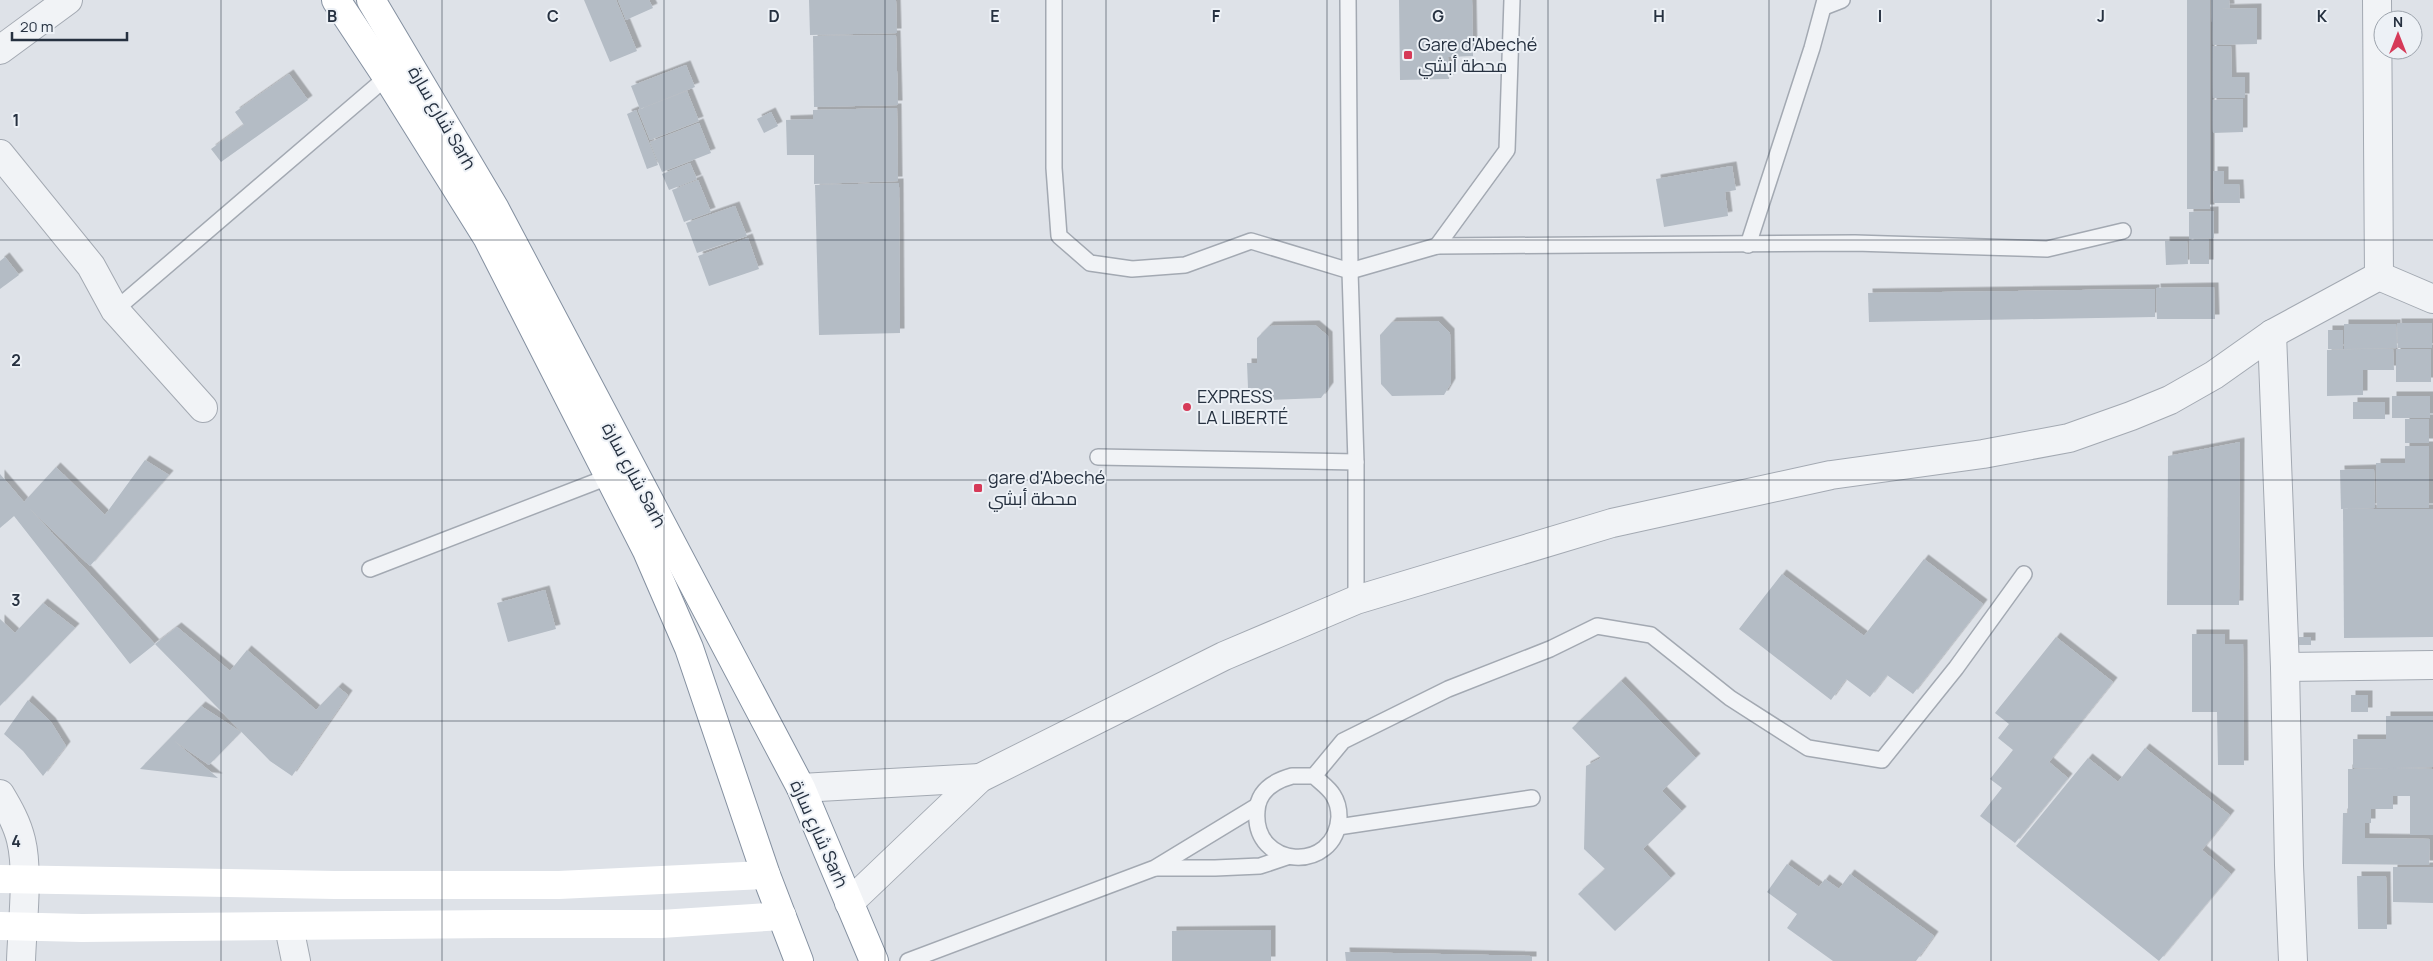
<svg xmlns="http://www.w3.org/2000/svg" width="2433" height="961" viewBox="0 0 2433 961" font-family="Manrope,Cairo,sans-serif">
	<defs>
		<filter id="shadow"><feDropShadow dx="4.5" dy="-4.5" stdDeviation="0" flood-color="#0004"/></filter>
	</defs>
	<rect width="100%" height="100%" fill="#dee2e8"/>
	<g fill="#b4bcc5" filter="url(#shadow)">
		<polygon points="584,0 616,0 637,51 610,62"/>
		<polygon points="618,0 649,0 653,8 626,20"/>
		<polygon points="809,0 896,0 897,33 810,35"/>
		<polygon points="1399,0 1472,0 1473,56 1448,57 1449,79 1400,80"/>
		<rect x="2187" y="0" width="23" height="209"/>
		<polygon points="2211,0 2229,0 2230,8 2221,9 2257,8 2257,44 2213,45"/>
		<polygon points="896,35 898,105 814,107 813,36"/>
		<polygon points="2212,46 2231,46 2232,77 2245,77 2245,98 2213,98"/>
		<polygon points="686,65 695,87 640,109 631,86"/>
		<polygon points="289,74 308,100 221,162 211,149 244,125 235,112"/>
		<polygon points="687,91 699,121 650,140 638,110"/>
		<polygon points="2243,99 2243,132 2213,133 2212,100"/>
		<polygon points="897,108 898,181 814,184 814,155 787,155 786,120 813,119 813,110"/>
		<polygon points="636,110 658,165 647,169 627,114"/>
		<polygon points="771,112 778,126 764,133 757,119"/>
		<polygon points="699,123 711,153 662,172 650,142"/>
		<polygon points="690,163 697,179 669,190 662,174"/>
		<polygon points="1732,166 1736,190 1725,192 1728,216 1664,227 1656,179"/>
		<polygon points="2213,171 2224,171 2224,184 2239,184 2240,203 2214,203"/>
		<polygon points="698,180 711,212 684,222 672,190"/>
		<polygon points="899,183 900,333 819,335 815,185"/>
		<polygon points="735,206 747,236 697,253 686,223"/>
		<polygon points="2214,211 2214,238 2189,239 2189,212"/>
		<polygon points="748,238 759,269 709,286 698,256"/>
		<polygon points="2209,239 2209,264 2190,264 2189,240"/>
		<polygon points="2165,241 2187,241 2188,264 2166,265"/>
		<polygon points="5,257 19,275 0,289 0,261"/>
		<polygon points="2214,287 2215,319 2157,319 2156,288"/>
		<polygon points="2155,289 2155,317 1869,322 1868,293"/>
		<polygon points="1438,321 1450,333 1451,383 1444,395 1392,396 1381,384 1380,335 1392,322"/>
		<polygon points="2397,323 2432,323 2432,348 2398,348"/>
		<polygon points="2344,324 2396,324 2397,348 2344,349"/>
		<polygon points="1315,325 1328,336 1329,387 1321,398 1269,400 1258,388 1248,388 1247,363 1257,363 1257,338 1269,326"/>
		<rect x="2328" y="330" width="15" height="19"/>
		<polygon points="2363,349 2393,349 2394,370 2363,370 2363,395 2327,396 2327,350"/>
		<rect x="2396" y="349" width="35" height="33"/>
		<rect x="2392" y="396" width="38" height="22"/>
		<rect x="2353" y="402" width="32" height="17"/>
		<rect x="2405" y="419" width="24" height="24"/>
		<polygon points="2240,442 2239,605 2167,605 2168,456"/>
		<polygon points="2405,446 2429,446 2429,508 2377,508 2376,463 2405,463"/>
		<polygon points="145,460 169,475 90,566 29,508 155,644 130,664 14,516 0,528 0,474 24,502 56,467 105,515"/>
		<polygon points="2374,469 2375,508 2341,509 2340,470"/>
		<polygon points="2343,509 2433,509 2433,637 2344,638"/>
		<polygon points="1924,559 1983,604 1913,694 1887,675 1870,697 1846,679 1831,700 1739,629 1782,574 1864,636"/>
		<polygon points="545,590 556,629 508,642 497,603"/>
		<polygon points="43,603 75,628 0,706 0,619 15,633"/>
		<polygon points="177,627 230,671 247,650 316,710 338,687 348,695 292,776 270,761 155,644"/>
		<polygon points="2192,634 2225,634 2225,644 2243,644 2244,765 2218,765 2217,712 2192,712"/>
		<polygon points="2056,637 2113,682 2049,762 2068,778 2015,843 1980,816 2002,788 1990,779 2013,750 1998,738 2009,724 1995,713"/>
		<rect x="2299" y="637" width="12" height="8"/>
		<polygon points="1621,681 1696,758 1662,791 1682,811 1643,849 1671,878 1615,931 1578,894 1605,869 1584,849 1586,766 1601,758 1572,728"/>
		<rect x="2351" y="695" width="17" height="17"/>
		<polygon points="28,700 51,722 66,746 43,776 23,751 4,734"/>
		<polygon points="201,706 241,732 209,765 173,740 218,778 140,769"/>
		<polygon points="2386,716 2433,716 2433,767 2393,768 2433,769 2433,835 2410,835 2410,796 2393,796 2393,809 2371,809 2371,823 2365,823 2365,838 2430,839 2429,865 2342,864 2343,813 2348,813 2348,769 2390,769 2353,768 2353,739 2386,739"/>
		<polygon points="2145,748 2230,815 2202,850 2231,874 2159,961 2016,846 2088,758 2118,782"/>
		<polygon points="1787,864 1819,887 1825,879 1839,889 1850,874 1934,936 1916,961 1833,961 1787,928 1797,914 1767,892"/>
		<polygon points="2393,867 2433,867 2433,903 2393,902"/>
		<polygon points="2357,876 2386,876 2387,929 2358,929"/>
		<polygon points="1271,930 1271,961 1172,961 1172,931"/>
		<polygon points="1345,952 1532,956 1532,961 1346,961"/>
	</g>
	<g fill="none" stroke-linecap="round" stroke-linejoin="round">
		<g stroke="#a3a9b2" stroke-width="18">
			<g id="lane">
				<polyline points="1054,0 1054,168 1059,236 1090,263 1132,269 1185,265 1251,241 1350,271 1437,246 1855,243 2047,249 2123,231"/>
				<polyline points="1348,0 1350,271 1356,462 1356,600"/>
				<polyline points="1824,7 1842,0"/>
				<polyline points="1748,245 1812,48 1825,0"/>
				<polyline points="1437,246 1507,150 1512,0"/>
				<polyline points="115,310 387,77"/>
				<polyline points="1098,457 1356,462"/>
				<polyline points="370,569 608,477"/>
				<path d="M1292,776H1314C1320,782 1329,788 1333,795C1337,801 1339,810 1339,817C1336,874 1252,869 1257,811C1258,791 1274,781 1292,776Z"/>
				<polyline points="1314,776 1343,741 1448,689 1550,649 1597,626 1651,635 1730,698 1808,748 1882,760 1956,668 2024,574"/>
				<polyline points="1338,827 1532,798"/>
				<polyline points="1156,868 1215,868 1260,866 1287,857"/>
				<polyline points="908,961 1155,868 1257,806"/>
			</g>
		</g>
		<g stroke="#a3a9b2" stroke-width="30">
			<g id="street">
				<polyline points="2377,0 2379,276"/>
				<polyline points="0,50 68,0"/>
				<polyline points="0,154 91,266 115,310 203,408"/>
				<polyline points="2272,334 2285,667 2289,865 2293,961"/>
				<polyline points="2285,667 2433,665"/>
				<polyline points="801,788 980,778"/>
				<path d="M0,794C9,809 17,823 21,840C29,872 22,927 21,961"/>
				<polyline points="849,903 980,778 1224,656 1356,600 1612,523 1831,475 1983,454 2069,438 2131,416 2170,400 2214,375 2272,334 2379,276 2433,299"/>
				<polyline points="289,927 296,961"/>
			</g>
		</g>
		<g stroke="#8490a0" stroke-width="30">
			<g id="highway">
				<polyline points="336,0 387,77 487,237 647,551 689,648 766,875 799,961"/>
				<polyline points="371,0 495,209 801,788 874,961"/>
			</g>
		</g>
		<use href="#lane" stroke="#f1f3f6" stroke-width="15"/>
		<use href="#street" stroke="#f1f3f6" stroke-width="28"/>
		<g stroke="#fff" stroke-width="28">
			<polyline points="0,879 335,885 559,885 766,875"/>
			<polyline points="0,926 82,928 495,924 661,924 782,916"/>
		</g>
		<use href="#highway" stroke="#fff" stroke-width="28"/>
	</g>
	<path fill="none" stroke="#263140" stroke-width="1" stroke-opacity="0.55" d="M221,0V961M442,0V961M664,0V961M885,0V961M1106,0V961M1327,0V961M1548,0V961M1769,0V961M1991,0V961M2212,0V961M0,240H2433M0,480H2433M0,721H2433"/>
	<g fill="#d63a58" stroke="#edf1f6" stroke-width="2">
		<rect x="1403" y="50" width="10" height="10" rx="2.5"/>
		<circle cx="1187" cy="407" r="5"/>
		<rect x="973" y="483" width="10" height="10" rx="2.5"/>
	</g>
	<g text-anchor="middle" stroke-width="4" stroke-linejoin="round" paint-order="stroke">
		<g font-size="18" fill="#263140" stroke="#edf1f6" text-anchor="start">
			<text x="1418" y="51">Gare d'Abeché<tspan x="1418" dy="21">محطة أبشي</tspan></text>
			<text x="1197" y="403">EXPRESS<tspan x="1197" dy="21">LA LIBERTÉ</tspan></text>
			<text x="988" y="484">gare d'Abeché<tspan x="988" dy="21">محطة أبشي</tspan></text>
		</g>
		<g font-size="18" fill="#263140" stroke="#edf1f6">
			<text transform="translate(442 118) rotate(60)" y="6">شارع سارة Sarh</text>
			<text transform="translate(634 475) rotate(62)" y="6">شارع سارة Sarh</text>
			<text transform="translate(819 834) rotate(66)" y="6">شارع سارة Sarh</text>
		</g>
	</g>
	<g font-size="16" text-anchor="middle" font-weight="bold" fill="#263140" stroke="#edf1f6" stroke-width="4" stroke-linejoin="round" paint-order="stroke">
		<text x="332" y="22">B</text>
		<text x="553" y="22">C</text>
		<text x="774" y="22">D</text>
		<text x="995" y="22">E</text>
		<text x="1216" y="22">F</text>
		<text x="1438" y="22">G</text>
		<text x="1659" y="22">H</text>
		<text x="1880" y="22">I</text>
		<text x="2101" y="22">J</text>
		<text x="2322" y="22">K</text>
		<text x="16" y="126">1</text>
		<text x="16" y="366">2</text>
		<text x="16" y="606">3</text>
		<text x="16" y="847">4</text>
	</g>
	<g transform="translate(2398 35)"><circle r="24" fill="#edf1f6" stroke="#9da4ad"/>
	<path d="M0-4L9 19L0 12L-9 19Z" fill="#d63a58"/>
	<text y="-8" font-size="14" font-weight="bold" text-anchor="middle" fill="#263140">N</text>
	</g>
	<path d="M12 32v8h115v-8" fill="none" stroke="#263140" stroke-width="2.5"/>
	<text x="20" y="32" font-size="15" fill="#263140" stroke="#edf1f6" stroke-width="4" paint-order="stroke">20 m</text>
</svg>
